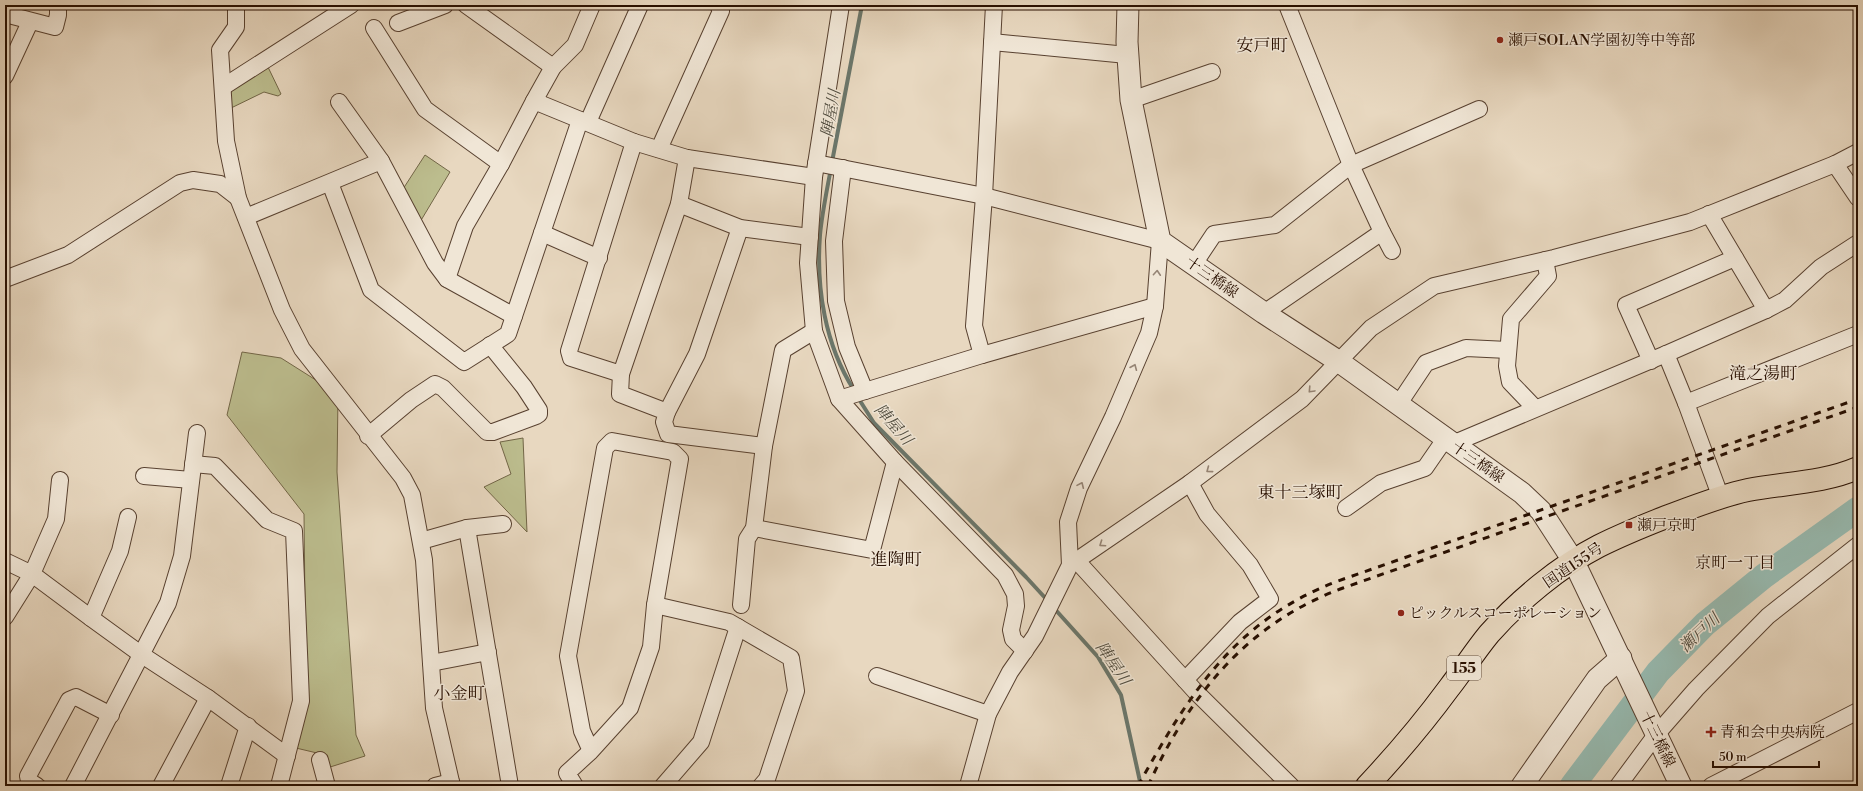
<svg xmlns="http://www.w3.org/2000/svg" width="1863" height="791" viewBox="0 0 1863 791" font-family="'Libre Bodoni','Noto Serif JP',serif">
	<rect width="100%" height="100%" fill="#e8d8c0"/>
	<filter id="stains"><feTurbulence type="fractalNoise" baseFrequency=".005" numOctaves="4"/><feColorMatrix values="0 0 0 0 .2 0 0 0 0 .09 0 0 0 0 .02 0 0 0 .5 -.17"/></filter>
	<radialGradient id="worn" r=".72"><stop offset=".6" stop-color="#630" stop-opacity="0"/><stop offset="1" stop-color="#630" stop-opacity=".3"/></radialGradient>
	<g fill="#bcbd8e" stroke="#726647">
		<polygon points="267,65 281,94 278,96 264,92 229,109 226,87"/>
		<polygon points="425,155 450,172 420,222 403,189"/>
		<polygon points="242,352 281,358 338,394 337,472 356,735 365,756 327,768 317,753 296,748 306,698 304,514 227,415"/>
		<polygon points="523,438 527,532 484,487 511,474 500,442"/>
	</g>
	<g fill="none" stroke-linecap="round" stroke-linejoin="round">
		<g stroke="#6b766a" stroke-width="4">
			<polyline points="832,162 862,5"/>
			<path d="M831,168C827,190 822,213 820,235C816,288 825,345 854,390"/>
			<polyline points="857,396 874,423 1026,577 1048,601"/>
			<polyline points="1053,607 1098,657 1121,695 1141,786"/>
		</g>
		<polyline stroke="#97bab0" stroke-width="25" points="1572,786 1658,672 1705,624 1764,576 1858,509"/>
		<g stroke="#584130" stroke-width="18">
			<g id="minor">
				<polyline points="236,5 236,27 220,50 226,141 238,198 282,310 302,349 403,478 412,495 424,560 434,708 452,786"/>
				<polyline points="466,5 553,67"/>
				<polyline points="841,5 814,177 808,263 814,331 839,399 895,462 1005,575 1015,594 1016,606 1011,630 1013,639 1025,651"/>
				<polyline points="5,14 55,27 58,15 58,5"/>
				<polyline points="398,23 445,5"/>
				<polyline points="374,28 425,109 501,164 534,101 634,142 687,158 814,177"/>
				<polyline points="992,42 1127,55"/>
				<polyline points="5,76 30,22"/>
				<polyline points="223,87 351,5"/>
				<polyline points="1131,100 1212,72"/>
				<polyline points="534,101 553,67 575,45 592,5"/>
				<polyline points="339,102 381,161 435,263 447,279 514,316"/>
				<polyline points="588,122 640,5"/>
				<polyline points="659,149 721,11 718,5"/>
				<polyline points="687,158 679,204 621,374 620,394 667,412 664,422 668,434 764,446 783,350 814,331"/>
				<polyline points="816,163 984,196 1160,241 1155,306 1149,333 1113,417 1079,488 1068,522 1070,565 1035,636 1010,672 988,714 968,786"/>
				<polyline points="1835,164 1858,198"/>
				<polyline points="843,168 834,241 836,301 847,347 865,391"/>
				<polyline points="330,183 371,290 464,362 508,334 580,120"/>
				<polyline points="679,204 740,228 810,237"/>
				<polyline points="1709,214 1766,310"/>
				<polyline points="246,217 381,161"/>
				<polyline points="1382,232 1392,251"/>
				<polyline points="542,233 599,258"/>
				<polyline points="1194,264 1214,234 1275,225 1351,165 1479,109"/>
				<polyline points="5,279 68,255 180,183 193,180 220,184 238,198"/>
				<polyline points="447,279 465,226 501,164"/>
				<polyline points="1264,313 1382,232 1351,165 1287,5"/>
				<polyline points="1666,354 1686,403 1721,498"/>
				<polyline points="982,355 974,326 984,196 994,5"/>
				<polyline points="1651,361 1626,305 1735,258"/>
				<polyline points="621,374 571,358 569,351 634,142"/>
				<polyline points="839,399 982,355 1155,306"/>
				<polyline points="1686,403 1858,334"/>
				<polyline points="1398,405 1426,363 1466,348 1508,350"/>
				<polyline points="1535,408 1510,382 1507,366 1511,319 1548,276 1545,260"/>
				<polyline points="667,412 697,354 740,228"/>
				<polyline points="368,436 411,400 435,384 443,388 487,432 493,432 536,416 539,414 539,410 524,387 490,345"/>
				<polyline points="1452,444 1666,354 1766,310 1785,300 1821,267 1858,243"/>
				<polyline points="193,464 215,466 267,520 294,531 301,701 279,786"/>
				<polyline points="144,476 191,480"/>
				<polyline points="1346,508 1381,483 1425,468 1445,439"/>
				<polyline points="467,528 510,786"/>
				<polyline points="754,528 872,550 895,462"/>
				<polyline points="421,541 467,528 503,524"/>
				<polyline points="5,561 32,574 91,618 142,655 208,698 287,756"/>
				<polyline points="1077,561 1195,691 1291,786"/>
				<polyline points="1070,565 1190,483 1302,399 1371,328 1434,286 1554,258 1690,222 1835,164 1858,152"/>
				<polyline points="655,605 729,622 791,658 796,691 767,779 761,786"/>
				<polyline points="741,605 747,539 754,528 764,446"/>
				<polyline points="5,617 32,574 56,519 60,480"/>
				<polyline points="91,618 120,551 128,517"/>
				<polyline points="431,663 488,652"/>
				<polyline points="877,676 988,714"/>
				<polyline points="1185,680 1240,622 1270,599 1250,565 1207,514 1190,483"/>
				<polyline points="320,760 327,786"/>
				<polyline points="37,786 29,781 28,776 69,700 76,697 111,715"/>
				<polyline points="73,786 168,603 182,556 197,433"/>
				<polyline points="161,786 208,698"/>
				<polyline points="229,786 248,726"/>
				<polyline points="435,786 451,782"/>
				<polyline points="575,786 567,773 591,751 630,708 651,647 655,605 680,459 673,452 612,441 605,448 568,656 582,731 591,751"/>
				<polyline points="663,786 701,742 738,627"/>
				<polyline points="1618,786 1655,736 1696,689 1768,616 1858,545"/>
				<polyline points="1711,786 1858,711"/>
			</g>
		</g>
		<g stroke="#584130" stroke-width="23">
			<g id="tertiary">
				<polyline points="1128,5 1127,42 1131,100 1160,241 1264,313 1338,361 1522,493 1541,511 1574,562 1681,786"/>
				<polyline points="1522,786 1597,679 1621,658"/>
			</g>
		</g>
		<g stroke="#280f00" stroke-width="24">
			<path id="trunk" d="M1367,786C1396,755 1424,722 1449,688C1463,670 1475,651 1489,634C1518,601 1560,566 1599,546C1621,535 1643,526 1666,517C1690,508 1723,495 1748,490C1785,483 1823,483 1858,468"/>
		</g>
		<use href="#minor" stroke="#f0e6d6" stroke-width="16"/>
		<use href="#tertiary" stroke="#f0e6d6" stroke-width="21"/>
		<use href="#trunk" stroke="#e8d8c0" stroke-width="22"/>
		<g stroke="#280f00" stroke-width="3" stroke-dasharray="7 7" stroke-linecap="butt">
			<path d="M1138,786C1189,694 1235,620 1338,581L1858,399"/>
			<path d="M1148,786C1189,696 1247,623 1343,588L1858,407"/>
		</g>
	</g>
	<defs><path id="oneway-chevron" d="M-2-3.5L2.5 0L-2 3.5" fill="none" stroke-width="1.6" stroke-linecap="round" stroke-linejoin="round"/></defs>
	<g stroke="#968576">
		<use href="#oneway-chevron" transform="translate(1157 273) rotate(-86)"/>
		<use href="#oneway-chevron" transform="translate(1134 367) rotate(-67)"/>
		<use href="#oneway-chevron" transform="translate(1311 390) rotate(133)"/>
		<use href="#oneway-chevron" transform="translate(1209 470) rotate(143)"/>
		<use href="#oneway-chevron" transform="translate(1081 485) rotate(-66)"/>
		<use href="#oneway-chevron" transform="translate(1102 544) rotate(146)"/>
	</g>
	<g fill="#8f2418" stroke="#f0e6d6" stroke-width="1.5">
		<circle cx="1500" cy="40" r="4"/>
		<rect x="1625" y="521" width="8" height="8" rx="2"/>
		<circle cx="1401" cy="613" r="4"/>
		<path d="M1709 726h4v4h4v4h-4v4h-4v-4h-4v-4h4z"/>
	</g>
	<g text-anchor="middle" stroke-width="3" stroke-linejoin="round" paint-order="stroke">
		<rect fill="#f0e6d6" stroke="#645040" stroke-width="1" x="1447" y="656" width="34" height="24" rx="3"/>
		<g font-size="14" font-weight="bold" fill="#280f00">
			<text x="1464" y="673">155</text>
		</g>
		<g font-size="15" fill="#280f00" stroke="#f0e6d6" text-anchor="start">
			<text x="1508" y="45">瀬戸SOLAN学園初等中等部</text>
			<text x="1637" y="530">瀬戸京町</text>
			<text x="1409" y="618">ピックルスコーポレーション</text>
			<text x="1720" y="737">青和会中央病院</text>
		</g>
		<g font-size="15" fill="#280f00" stroke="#f0e6d6">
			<text transform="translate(1212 277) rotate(35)" y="5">十三橋線</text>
			<text transform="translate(1478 462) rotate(35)" y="5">十三橋線</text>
			<text transform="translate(1573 565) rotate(-34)" y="5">国道155号</text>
			<text transform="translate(1658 739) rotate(64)" y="5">十三橋線</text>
		</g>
		<g font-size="16" font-style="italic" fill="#4f4b3e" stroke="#f0e6d6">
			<text transform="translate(830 113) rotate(-80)" y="6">陣屋川</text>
			<text transform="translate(894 424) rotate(49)" y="6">陣屋川</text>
			<text transform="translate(1699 632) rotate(-43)" y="6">瀬戸川</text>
			<text transform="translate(1114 663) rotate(56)" y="6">陣屋川</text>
		</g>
		<g font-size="16" fill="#280f00" stroke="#f0e6d6">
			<text x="1735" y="568">京町一丁目</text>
		</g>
		<g font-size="17" fill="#280f00" stroke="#f0e6d6">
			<text x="1262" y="51">安戸町</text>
			<text x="1763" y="379">滝之湯町</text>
			<text x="1300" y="498">東十三塚町</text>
			<text x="896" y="565">進陶町</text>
			<text x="459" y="699">小金町</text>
		</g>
	</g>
	<rect width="1863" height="791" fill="none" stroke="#e8d8c0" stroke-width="20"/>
	<rect x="6" y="6" width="1851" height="779" fill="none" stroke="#280f00" stroke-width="2"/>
	<rect x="10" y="10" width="1843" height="771" fill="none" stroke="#280f00"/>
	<path d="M1713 761v6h106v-6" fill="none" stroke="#280f00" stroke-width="2"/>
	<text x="1719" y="761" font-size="12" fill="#280f00" stroke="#f0e6d6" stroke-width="3" paint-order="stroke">50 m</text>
	<rect width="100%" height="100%" filter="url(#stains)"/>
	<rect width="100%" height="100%" fill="url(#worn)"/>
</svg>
